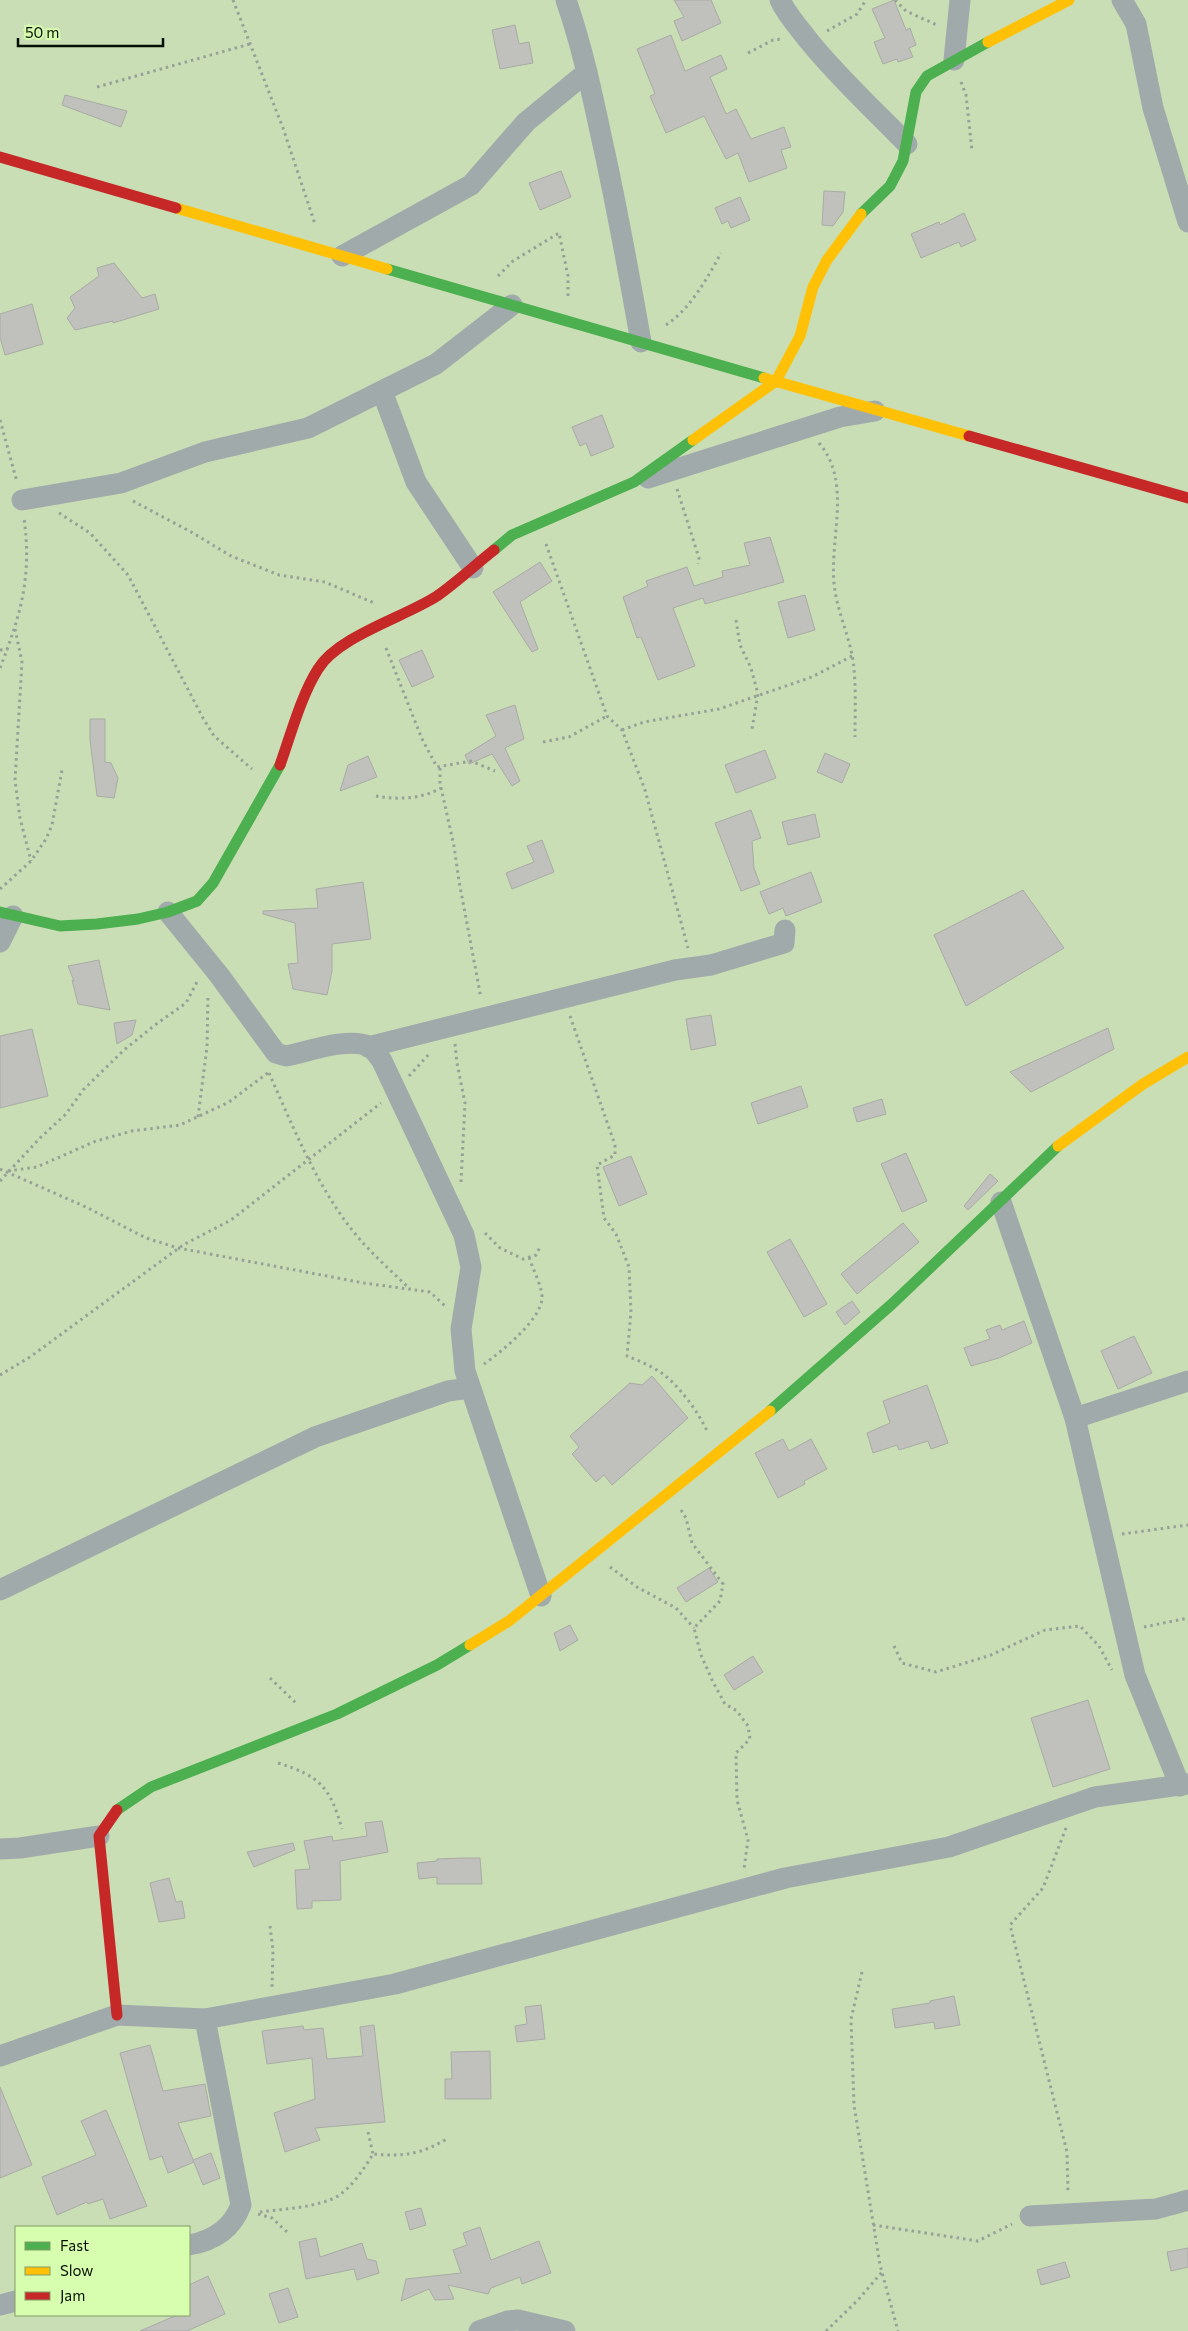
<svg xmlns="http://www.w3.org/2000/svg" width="1188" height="2331" viewBox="0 0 1188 2331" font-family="Commissioner,sans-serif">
	<rect width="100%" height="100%" fill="#c9deb4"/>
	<g fill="#c0c1bc" stroke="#a9aba6">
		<polygon points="674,0 711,0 721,23 682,41 674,21 684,17"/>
		<polygon points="894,0 906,30 910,28 916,45 909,48 913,57 898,62 897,59 883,64 874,42 885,38 872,9"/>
		<polygon points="515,25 519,44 529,42 533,63 500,69 492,30"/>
		<polygon points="671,35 685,71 721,55 727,69 710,77 726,114 736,109 751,139 784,127 791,147 781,150 787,168 749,182 738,153 726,159 704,116 666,133 650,96 655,94 637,49"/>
		<polygon points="65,95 127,111 121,127 62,105"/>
		<polygon points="561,171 571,197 540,210 529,183"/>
		<polygon points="824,191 845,192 843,212 833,226 822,225"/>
		<polygon points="740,197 750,220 731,228 728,221 722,224 715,208"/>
		<polygon points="964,213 976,240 961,247 959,242 921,258 911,234 939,222 940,225"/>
		<polygon points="114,263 142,298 155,294 159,309 113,323 113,321 75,330 67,318 75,308 70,297 99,276 97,268"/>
		<polygon points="32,304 43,344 5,355 0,337 0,314"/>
		<polygon points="602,415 614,447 591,456 586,443 580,446 572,427"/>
		<polygon points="770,537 784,582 705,604 703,598 673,608 695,666 658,680 641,637 637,638 623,597 648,586 646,581 687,567 694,586 723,577 722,571 750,565 744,543"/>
		<polygon points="540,562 552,581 520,602 538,649 532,652 493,592"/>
		<polygon points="805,595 815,630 788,638 778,602"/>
		<polygon points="422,650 434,677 412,687 399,660"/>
		<polygon points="515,705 524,739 505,748 520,781 512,786 492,754 469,764 465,755 496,736 486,715"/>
		<polygon points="90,719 105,719 105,762 111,763 118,778 114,798 97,796 90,740"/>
		<polygon points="765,750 776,778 736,793 725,765"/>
		<polygon points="825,753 850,764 842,783 817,772"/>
		<polygon points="368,756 377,777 340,791 348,765"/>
		<polygon points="751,810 761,838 752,841 754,868 760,884 741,891 715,823"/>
		<polygon points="815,814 820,837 788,845 782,822"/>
		<polygon points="542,840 554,872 512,889 506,873 534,862 527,846"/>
		<polygon points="811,872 822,902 786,916 783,908 769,914 760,892"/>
		<polygon points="363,882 371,939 332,944 332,971 327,995 293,989 288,964 298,963 295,923 263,914 263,911 318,908 316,889"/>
		<polygon points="1023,890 1064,948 966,1006 934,935"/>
		<polygon points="99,960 104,984 110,1010 78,1004 72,980 74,981 68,966"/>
		<polygon points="711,1015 716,1045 691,1050 686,1019"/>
		<polygon points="136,1020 132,1035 117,1044 114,1023"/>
		<polygon points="1108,1028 1114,1049 1031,1092 1010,1072"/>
		<polygon points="32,1029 48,1096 0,1108 0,1036"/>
		<polygon points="801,1086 808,1107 758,1124 751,1103"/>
		<polygon points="882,1099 886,1114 857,1122 853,1108"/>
		<polygon points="906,1153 927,1201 902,1212 881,1164"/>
		<polygon points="631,1156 647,1194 619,1206 603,1167"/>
		<polygon points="990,1174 998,1181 968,1210 964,1206"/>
		<polygon points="903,1223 919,1242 857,1294 841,1274"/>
		<polygon points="790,1239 827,1304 804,1317 767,1252"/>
		<polygon points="852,1301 860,1312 845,1325 836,1312"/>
		<polygon points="1024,1321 1032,1343 999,1358 971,1366 964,1348 990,1339 986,1330 1000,1325 1002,1330"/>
		<polygon points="1134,1336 1152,1373 1118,1389 1101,1351"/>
		<polygon points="652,1376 688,1418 612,1485 604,1475 596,1482 572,1454 579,1447 570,1436 630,1383 642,1385"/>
		<polygon points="927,1385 948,1443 931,1449 928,1441 899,1450 897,1445 873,1453 867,1433 890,1423 883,1401"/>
		<polygon points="783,1439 789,1451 811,1439 827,1469 804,1481 805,1484 778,1498 755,1453"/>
		<polygon points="709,1568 718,1582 686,1602 677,1588"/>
		<polygon points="570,1625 578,1640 560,1651 554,1633"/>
		<polygon points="753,1656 763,1672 734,1690 724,1675"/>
		<polygon points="1088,1700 1110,1769 1053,1787 1031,1718"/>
		<polygon points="382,1821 388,1852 340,1861 341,1900 312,1901 312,1908 297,1909 295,1870 310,1869 304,1841 332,1836 333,1841 367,1836 365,1823"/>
		<polygon points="293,1843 295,1850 254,1867 247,1852"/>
		<polygon points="463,1858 480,1858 482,1884 437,1884 437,1877 419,1879 417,1863 437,1861 437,1859"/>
		<polygon points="169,1878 176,1902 182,1901 185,1918 159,1922 150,1883"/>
		<polygon points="954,1996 960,2025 935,2029 934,2022 895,2028 892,2009 930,2003 930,2001"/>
		<polygon points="541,2005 545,2039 517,2042 515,2026 527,2024 525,2007"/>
		<polygon points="374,2025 385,2122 315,2128 320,2140 285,2152 274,2113 315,2099 312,2058 267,2064 262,2031 303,2026 304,2030 323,2028 327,2059 363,2056 360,2027"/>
		<polygon points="150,2045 163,2091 205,2084 211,2116 178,2123 194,2162 168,2173 162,2156 150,2160 120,2053"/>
		<polygon points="490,2051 491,2099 445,2099 445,2079 452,2079 451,2052"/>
		<polygon points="0,2087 32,2165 0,2178"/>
		<polygon points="106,2110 147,2206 110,2219 103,2199 88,2204 87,2202 57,2215 42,2177 96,2155 81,2121"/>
		<polygon points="211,2153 220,2178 203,2185 193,2160"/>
		<polygon points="421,2208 426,2225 410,2230 405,2212"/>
		<polygon points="480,2227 491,2260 539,2241 551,2273 522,2284 520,2277 491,2288 488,2294 448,2285 454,2299 435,2300 429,2289 401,2301 406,2279 461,2273 453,2250 467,2245 463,2233"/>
		<polygon points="316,2238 320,2257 362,2243 367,2259 376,2261 379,2273 357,2280 354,2269 306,2279 299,2242"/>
		<polygon points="1188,2248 1188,2267 1171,2271 1167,2252"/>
		<polygon points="1065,2262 1070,2277 1041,2285 1037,2270"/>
		<polygon points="208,2276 225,2314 187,2331 140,2331 177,2315 189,2315 189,2285"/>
		<polygon points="288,2288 298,2317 279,2323 269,2294"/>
	</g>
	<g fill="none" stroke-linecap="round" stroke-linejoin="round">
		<g stroke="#96a198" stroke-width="3" stroke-dasharray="2.5 4" stroke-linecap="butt">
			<polyline points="233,0 283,128 315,224"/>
			<polyline points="895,0 906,11 939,26"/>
			<polyline points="827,31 857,14 866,0"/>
			<polyline points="748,53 773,40 782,39"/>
			<polyline points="961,82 966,95 972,151"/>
			<polyline points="97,87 250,44"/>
			<polyline points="498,276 513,261 559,233 568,276 568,298"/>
			<path d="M666,325C690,309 707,279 721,253"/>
			<polyline points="0,420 17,482"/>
			<path d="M819,443C854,484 827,543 835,591C839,617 852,642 854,669C856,691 855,715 855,737"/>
			<polyline points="677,489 699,558 698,564"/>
			<polyline points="133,501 193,533 231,556 279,575 325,582 374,603"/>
			<polyline points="59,513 90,533 128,575 203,718 214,736 252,769"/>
			<polyline points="546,544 607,716 622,730 645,790 688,948"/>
			<polyline points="736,620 740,645 751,668 758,694 752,729"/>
			<polyline points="15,629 22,662 15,780 20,818 31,861"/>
			<polyline points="386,648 422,739 437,767 471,761 495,771"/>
			<polyline points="0,650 8,649"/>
			<path d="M0,668C21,614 32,577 24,518"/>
			<polyline points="622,730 644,722 719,709 812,677 852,656"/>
			<polyline points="543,742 569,737 607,716"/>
			<polyline points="440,768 440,783 454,846 459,881 481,998"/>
			<path d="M376,796C397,800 422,799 441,788"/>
			<polyline points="0,889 31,861 46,839 52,825 62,770"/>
			<path d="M570,1016L615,1145V1155L597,1165L604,1218L616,1234L629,1267L631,1312L627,1356C639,1361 652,1366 663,1374C681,1388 699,1413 708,1433"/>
			<polyline points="455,1044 457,1063 465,1103 461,1182"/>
			<path d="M269,1073C295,1131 320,1195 363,1243C378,1259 394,1274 410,1289"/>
			<polyline points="409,1076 430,1053"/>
			<polyline points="198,1117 207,1047 208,994"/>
			<polyline points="0,1169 86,1207 146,1238 178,1248 364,1283 430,1292 445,1306"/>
			<polyline points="8,1171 37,1167 96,1141 132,1131 180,1125 229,1102 269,1072"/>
			<polyline points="0,1181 40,1138 66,1114 83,1090 124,1050 155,1025 186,1003 198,980"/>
			<polyline points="485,1233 500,1248 523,1259 536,1255 541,1245"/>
			<path d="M484,1364C501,1352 541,1320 542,1298C543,1289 532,1267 529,1257"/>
			<polyline points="0,1375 30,1357 183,1245 231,1220 381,1103"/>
			<polyline points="681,1510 686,1518 692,1543 723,1584 720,1601 694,1628 701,1655 713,1682 725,1704 737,1711 748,1726 750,1739 736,1753 737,1800 748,1840 744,1869"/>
			<polyline points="1122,1534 1188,1525"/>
			<polyline points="610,1567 637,1587 676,1608 694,1628"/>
			<polyline points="1144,1627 1188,1618"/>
			<polyline points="894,1646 902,1663 936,1672 991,1655 1045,1630 1080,1626 1099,1646 1112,1670"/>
			<polyline points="270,1678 298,1705"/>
			<path d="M278,1763C320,1776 330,1787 342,1829"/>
			<polyline points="1066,1828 1043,1888 1010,1925 1067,2152 1068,2194"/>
			<polyline points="270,1926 273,1950 272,1988"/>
			<polyline points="862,1972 851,2019 854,2105 880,2265 898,2331"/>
			<polyline points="368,2132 373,2154"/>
			<path d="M260,2212C283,2209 310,2208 332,2199C349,2192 364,2169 373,2154C403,2157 423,2154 448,2138"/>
			<polyline points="258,2214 272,2218 287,2232"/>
			<polyline points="873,2225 978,2241 1012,2224"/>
			<polyline points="826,2331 858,2300 882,2272"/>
		</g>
		<g stroke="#a0aaab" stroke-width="21">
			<path d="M566,0C582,46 592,93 602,140C617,207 629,274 641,342"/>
			<path d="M780,0C787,15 799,28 809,41C839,78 874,110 907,144"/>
			<polyline points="1122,0 1136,24 1153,108 1188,222"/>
			<polyline points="954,60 960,0"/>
			<polyline points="342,256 471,185 526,122 587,72"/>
			<polyline points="382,391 416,482 473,568"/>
			<polyline points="648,478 840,417 875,411"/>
			<polyline points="22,500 121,483 205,452 308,428 436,364 512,305"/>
			<path d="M168,912L219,975L276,1053L286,1056C307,1052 348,1037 368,1046C374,1049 378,1055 382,1061L464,1235L471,1267L461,1329L465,1371L541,1596"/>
			<polyline points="0,942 13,916"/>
			<polyline points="368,1047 675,970 711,965 784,943 785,930"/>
			<polyline points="1001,1202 1075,1418 1135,1675 1180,1786"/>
			<polyline points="1075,1418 1188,1381"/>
			<polyline points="0,1590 315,1437 448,1391 470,1388"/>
			<polyline points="0,1849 20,1848 99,1836"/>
			<polyline points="0,2056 117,2015 205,2019 395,1984 785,1878 949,1847 1095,1797 1188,1784"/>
			<polyline points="1030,2216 1156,2209 1188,2200"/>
			<path d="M189,2245C213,2241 232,2229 241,2205L205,2019"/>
			<polyline points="0,2305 16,2301"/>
			<polyline points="479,2331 508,2321 518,2320 565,2331"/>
		</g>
		<g stroke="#4caf50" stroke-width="11">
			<polyline points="861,214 890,186 903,161 916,92 927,76 988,42"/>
			<polyline points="387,269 764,378"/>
			<polyline points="494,550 512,535 634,482 693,440"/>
			<polyline points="0,912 60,926 97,924 138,919 168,912 197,901 213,883 280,765"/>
			<polyline points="770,1411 892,1304 1058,1146"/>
			<polyline points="117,1810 151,1787 337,1714 437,1665 470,1645"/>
		</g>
		<g stroke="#ffc107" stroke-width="11">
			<polyline points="988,42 1069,0"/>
			<polyline points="176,208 387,269"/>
			<polyline points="764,378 969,436"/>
			<polyline points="693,440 776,381 800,336 813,287 827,260 861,214"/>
			<polyline points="1058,1146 1143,1084 1188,1057"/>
			<polyline points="470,1645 509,1621 770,1411"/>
		</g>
		<g stroke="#c62828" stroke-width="11">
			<polyline points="0,157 176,208"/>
			<polyline points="969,436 1188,498"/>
			<path d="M280,765C291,734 301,696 318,669C338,636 405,617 437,596C457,582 475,565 494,550"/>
			<polyline points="117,1810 99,1836 117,2015"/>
		</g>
	</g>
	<rect x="15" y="2226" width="175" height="90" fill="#d7fdae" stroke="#839e68"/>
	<rect x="25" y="2242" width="25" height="8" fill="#4caf50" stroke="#839e68"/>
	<text x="60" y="2251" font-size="15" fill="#050f00">Fast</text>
	<rect x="25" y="2267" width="25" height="8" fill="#ffc107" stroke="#839e68"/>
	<text x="60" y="2276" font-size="15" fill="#050f00">Slow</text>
	<rect x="25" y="2292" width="25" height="8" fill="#c62828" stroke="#839e68"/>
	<text x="60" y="2301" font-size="15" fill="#050f00">Jam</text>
	<path d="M18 38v8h145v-8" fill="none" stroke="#050f00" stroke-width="2.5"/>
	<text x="25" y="38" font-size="15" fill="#050f00" stroke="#d7fdae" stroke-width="4" paint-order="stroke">50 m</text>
</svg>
